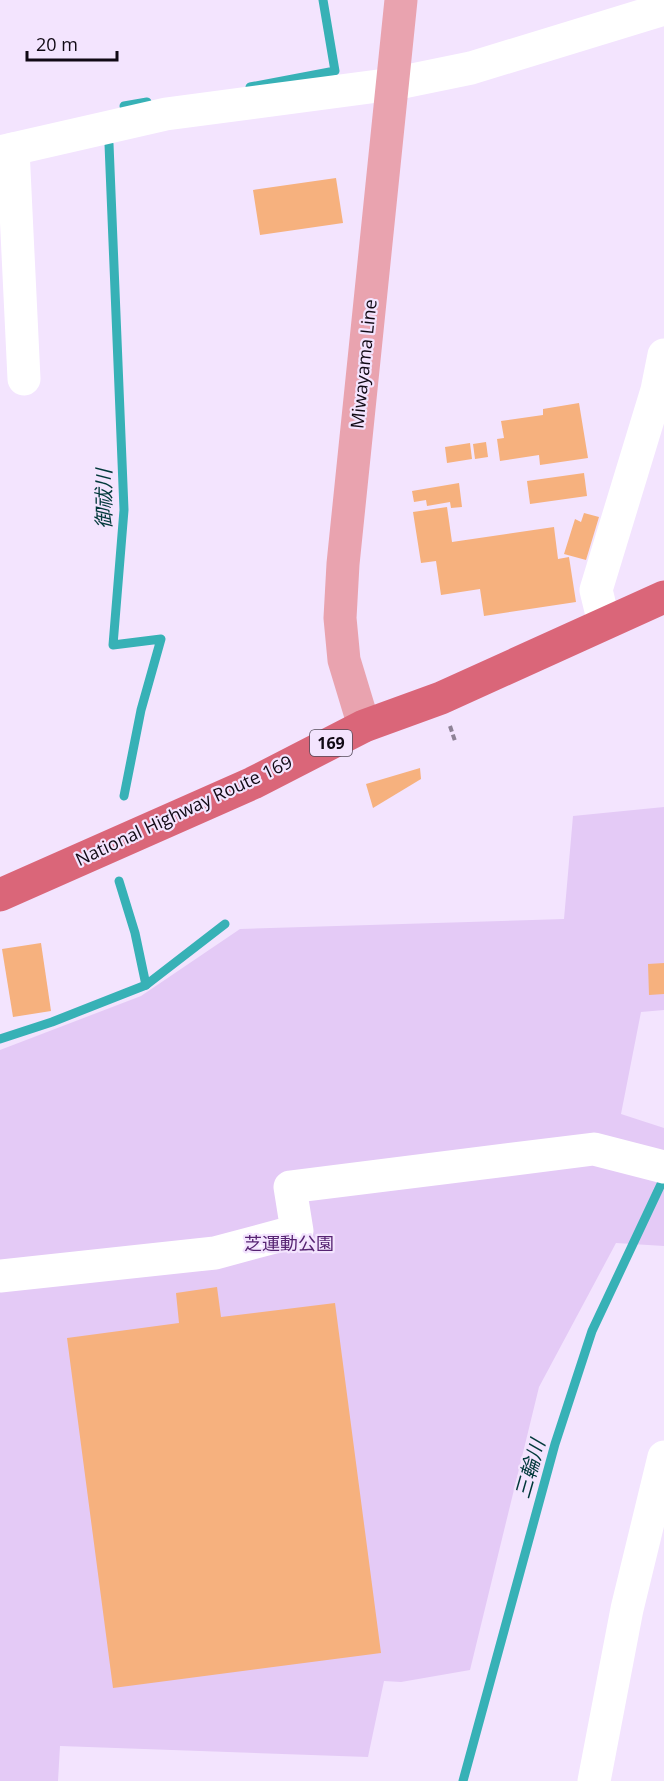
<svg xmlns="http://www.w3.org/2000/svg" width="664" height="1781" viewBox="0 0 664 1781" font-family="'Open Sans','Noto Sans JP',sans-serif">
	<rect width="100%" height="100%" fill="#f3e4fe"/>
	<polygon fill="#e4caf6" points="664,807 664,1010 641,1012 621,1114 664,1128 664,1246 616,1243 539,1387 470,1670 401,1682 384,1681 368,1757 60,1746 58,1781 0,1781 0,1050 141,996 240,929 564,919 573,816"/>
	<g fill="none" stroke-linecap="round" stroke-linejoin="round">
		<g stroke="#37b1b6" stroke-width="9">
			<polyline points="250,87 335,71 323,0"/>
			<polyline points="124,106 147,102"/>
			<polyline points="109,144 124,510 113,645 161,639 141,710 124,796"/>
			<polyline points="119,881 135,933 146,985"/>
			<polyline points="0,1039 52,1022 146,985 225,924"/>
			<polyline points="463,1781 555,1444 592,1331 664,1178"/>
		</g>
	</g>
	<g fill="#f6b17e">
		<polygon points="336,178 343,223 260,235 253,190"/>
		<polygon points="579,403 588,458 540,465 539,455 500,461 497,439 504,438 501,421 543,415 543,409"/>
		<polygon points="486,442 488,457 475,459 473,444"/>
		<polygon points="470,443 472,459 447,463 445,447"/>
		<polygon points="584,473 587,496 530,504 527,481"/>
		<polygon points="459,483 462,507 451,508 450,502 427,506 426,500 414,502 412,491"/>
		<polygon points="447,507 452,542 554,527 558,559 569,557 576,602 484,616 480,589 441,595 436,561 421,563 413,512"/>
		<polygon points="584,513 599,517 586,560 564,554 575,519 581,522"/>
		<polygon points="420,768 421,779 373,808 366,784"/>
		<polygon points="41,943 51,1011 13,1017 2,949"/>
		<polygon points="664,963 664,994 649,995 648,964"/>
		<polygon points="217,1287 221,1317 335,1303 381,1653 113,1688 67,1338 179,1323 176,1293"/>
	</g>
	<g fill="none" stroke-linecap="round" stroke-linejoin="round">
		<polyline stroke="#8e8296" stroke-width="4" stroke-dasharray="6 3" stroke-linecap="butt" points="450,726 455,741"/>
		<g stroke="#fff" stroke-width="33">
			<polyline points="13,149 24,379"/>
			<polyline points="0,152 166,114 393,84 471,68 664,9"/>
			<polyline points="604,623 596,590 657,390 664,355"/>
			<polyline points="0,1276 215,1253 297,1231 290,1187 594,1149 664,1167"/>
			<polyline points="594,1781 627,1609 664,1457"/>
		</g>
		<polyline stroke="#e9a3af" stroke-width="33" points="364,726 344,660 340,618 343,564 401,0"/>
		<polyline stroke="#da6679" stroke-width="33" points="0,895 253,783 364,726 441,698 664,597"/>
	</g>
	<g text-anchor="middle" stroke-width="4.5" stroke-linejoin="round" paint-order="stroke">
		<rect fill="#f3e4fe" stroke="#544b5a" stroke-width="1.5" x="310" y="730" width="42" height="26" rx="4.5"/>
		<g font-size="16" font-weight="bold" fill="#100914">
			<text x="331" y="749">169</text>
		</g>
		<g font-size="18" fill="#100914" stroke="#f3e4fe">
			<text transform="translate(364 364) rotate(-84)" y="6">Miwayama Line</text>
			<text transform="translate(184 811) rotate(-25)" y="6">National Highway Route 169</text>
		</g>
		<g font-size="18" fill="#562372" stroke="#f3e4fe">
			<text x="289" y="1250">芝運動公園</text>
		</g>
		<g font-size="20" font-style="italic" fill="#00383a" stroke="#f3e4fe">
			<text transform="translate(104 499) rotate(-90)" y="7">御祓川</text>
			<text transform="translate(530 1469) rotate(-74)" y="7">三輪川</text>
		</g>
	</g>
	<path d="M27 51v9h90v-9" fill="none" stroke="#100914" stroke-width="3"/>
	<text x="36" y="51" font-size="18" fill="#100914" stroke="#f3e4fe" stroke-width="4.5" paint-order="stroke">20 m</text>
</svg>
